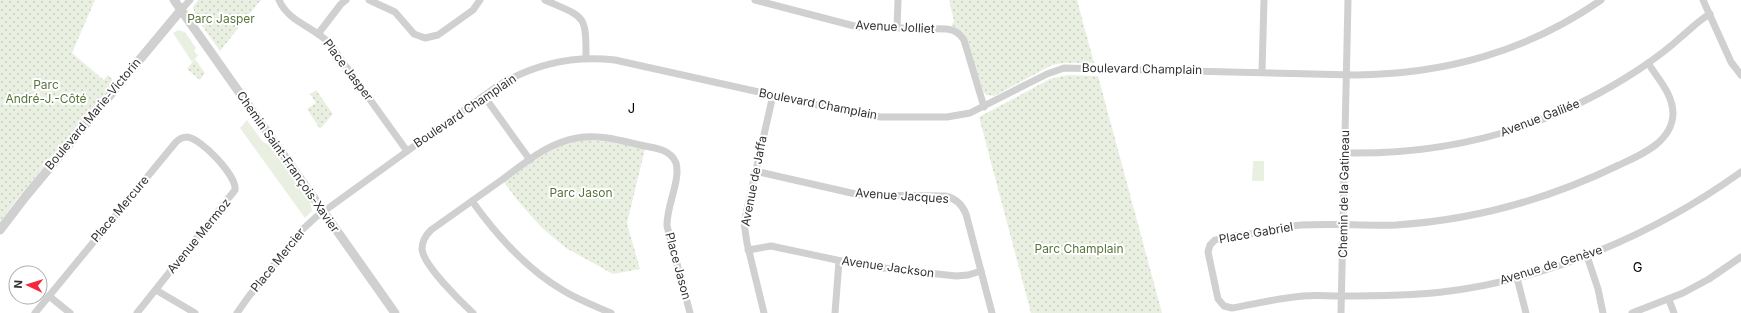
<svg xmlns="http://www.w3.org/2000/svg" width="1741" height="313" viewBox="0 0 1741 313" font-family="Inter,sans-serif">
	<defs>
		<pattern id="park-dots" width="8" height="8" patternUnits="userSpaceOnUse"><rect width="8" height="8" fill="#e9f0e1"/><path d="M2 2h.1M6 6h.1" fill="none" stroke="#c8cec2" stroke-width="1.8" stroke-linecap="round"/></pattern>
	</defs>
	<rect width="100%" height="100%" fill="#fff"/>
	<g fill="#e9f0e1">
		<polygon points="178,30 185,32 196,48 194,50 197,55 200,53 192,62 173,33"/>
		<polygon points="247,120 263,142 269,145 310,202 312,211 305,218 240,128"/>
		<polygon points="1253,161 1264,161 1264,181 1252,181"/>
	</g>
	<g fill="url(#park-dots)">
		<polygon points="0,0 95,0 72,53 104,80 108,75 112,79 112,85 17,199 0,222"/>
		<polygon points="198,0 262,0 259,2 220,51 196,17 193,7"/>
		<polygon points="949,0 1077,0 1094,63 1063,63 1052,65 994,96 986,95 983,91 967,39 962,31 951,26 954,21"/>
		<polygon points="195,59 205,73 200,80 187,69"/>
		<polygon points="1068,75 1098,76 1162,313 1031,313 979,117 1050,79"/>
		<polygon points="316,90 333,114 320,129 307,109 316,103 310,94"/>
		<path d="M589,140L611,142L645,149L627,223L640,269L613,274L566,248L542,228L518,201L504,182C531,163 555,142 589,140Z"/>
	</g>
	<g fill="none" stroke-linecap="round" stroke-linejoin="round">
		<g stroke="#d0d0d0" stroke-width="7">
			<path d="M279,0C288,22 315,27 330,44L407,151"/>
			<polyline points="369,0 395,12 414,34 425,38 438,35 473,10 480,0"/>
			<path d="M545,0C585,18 586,13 586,58"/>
			<path d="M755,0L858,27L947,29C955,30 960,33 964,40L984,107"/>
			<polyline points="1703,0 1731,62 1741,75"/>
			<polyline points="181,10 190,0"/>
			<polyline points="897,28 898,0"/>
			<polyline points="318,34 341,4 346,0"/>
			<path d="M1648,63C1658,79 1673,94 1673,114C1672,142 1641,155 1619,165C1549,199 1474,220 1396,225C1364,226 1333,223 1302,225C1287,226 1272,230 1257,233C1243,235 1229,236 1215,240L1210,245L1208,252L1218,299L1224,306L1232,308C1255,304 1279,298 1303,296C1315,295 1327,296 1339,296C1373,296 1408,296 1442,292C1550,279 1653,235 1741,172"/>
			<polyline points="1262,72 1264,0"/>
			<polyline points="484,96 530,160"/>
			<path d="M1345,153C1452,155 1548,129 1638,70C1653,60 1668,49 1681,37C1691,29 1699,20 1710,14"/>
			<path d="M755,171L860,195L945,196C955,198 962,204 966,214L992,313"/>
			<path d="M472,201C497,236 526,269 564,291C579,300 595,306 611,313"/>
			<polyline points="748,250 771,246 865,266 956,276 968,275 981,271"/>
			<polyline points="1587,256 1598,289 1603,313"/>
			<polyline points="1517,278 1526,313"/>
			<polyline points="156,290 195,313"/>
			<polyline points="49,296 70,313"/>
			<polyline points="1669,300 1674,313"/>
			<path d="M35,313L176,142C179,139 182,137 187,137C201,138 237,176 235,190L137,313"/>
			<path d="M237,313L249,296L303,229L316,217L496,87C533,64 572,55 615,60L858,114L881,117H947L970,113L1047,74L1064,68L1355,75C1445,74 1526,52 1601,0"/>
			<path d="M473,313C461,302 423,265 422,249C422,242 426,235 431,230C455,213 479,196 503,179C526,162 548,143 577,138C598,134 619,140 640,145C653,148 670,148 676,163C681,180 666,207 667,226L690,313"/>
			<polyline points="764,313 747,243 744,223 773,95"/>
			<polyline points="835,313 839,261"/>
			<polyline points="1341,313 1348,0"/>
			<polyline points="1632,313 1683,293 1709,279 1741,257"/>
		</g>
		<g stroke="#d0d0d0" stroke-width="9">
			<polyline points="174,0 395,313"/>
			<polyline points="0,230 26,196 181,10"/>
		</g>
	</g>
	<g text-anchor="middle" stroke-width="4" stroke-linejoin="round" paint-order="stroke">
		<g font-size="12" fill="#57743b" stroke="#fff">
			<text x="221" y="23">Parc Jasper</text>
			<text x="46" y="89">Parc<tspan x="46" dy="14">André-J.-Côté</tspan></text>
			<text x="581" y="197">Parc Jason</text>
			<text x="1079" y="253">Parc Champlain</text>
		</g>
		<g font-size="12" fill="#333" stroke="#fff">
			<text transform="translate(895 27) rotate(3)" y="4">Avenue Jolliet</text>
			<text transform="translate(1142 69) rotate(1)" y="4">Boulevard Champlain</text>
			<text transform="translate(348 70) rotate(53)" y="4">Place Jasper</text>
			<text transform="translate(818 104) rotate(11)" y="4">Boulevard Champlain</text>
			<text transform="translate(465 111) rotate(-34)" y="4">Boulevard Champlain</text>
			<text transform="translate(93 114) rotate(-50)" y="4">Boulevard Marie-Victorin</text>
			<text transform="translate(1540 118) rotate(-21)" y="4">Avenue Galilée</text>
			<text transform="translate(288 162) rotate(55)" y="4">Chemin Saint-François-Xavier</text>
			<text transform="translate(754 181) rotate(-79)" y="4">Avenue de Jaffa</text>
			<text transform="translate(1344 194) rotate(-89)" y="4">Chemin de la Gatineau</text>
			<text transform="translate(902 196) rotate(4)" y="4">Avenue Jacques</text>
			<text transform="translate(120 209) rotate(-50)" y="4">Place Mercure</text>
			<text transform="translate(1256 233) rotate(-10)" y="4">Place Gabriel</text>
			<text transform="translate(199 236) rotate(-51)" y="4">Avenue Mermoz</text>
			<text transform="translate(278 260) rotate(-51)" y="4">Place Mercier</text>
			<text transform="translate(1551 265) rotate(-17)" y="4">Avenue de Genève</text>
			<text transform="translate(678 266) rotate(75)" y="4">Place Jason</text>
			<text transform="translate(888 267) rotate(8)" y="4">Avenue Jackson</text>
		</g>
		<g font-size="13" letter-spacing="1" fill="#000" stroke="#fff">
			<text x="632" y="113">J</text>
			<text x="1638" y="272">G</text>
		</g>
	</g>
	<g transform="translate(28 285) rotate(274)"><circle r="19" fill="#ffffff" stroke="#adadad"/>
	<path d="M0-3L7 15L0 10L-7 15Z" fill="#f6293c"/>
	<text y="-6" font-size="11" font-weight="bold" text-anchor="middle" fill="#333333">N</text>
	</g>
</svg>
